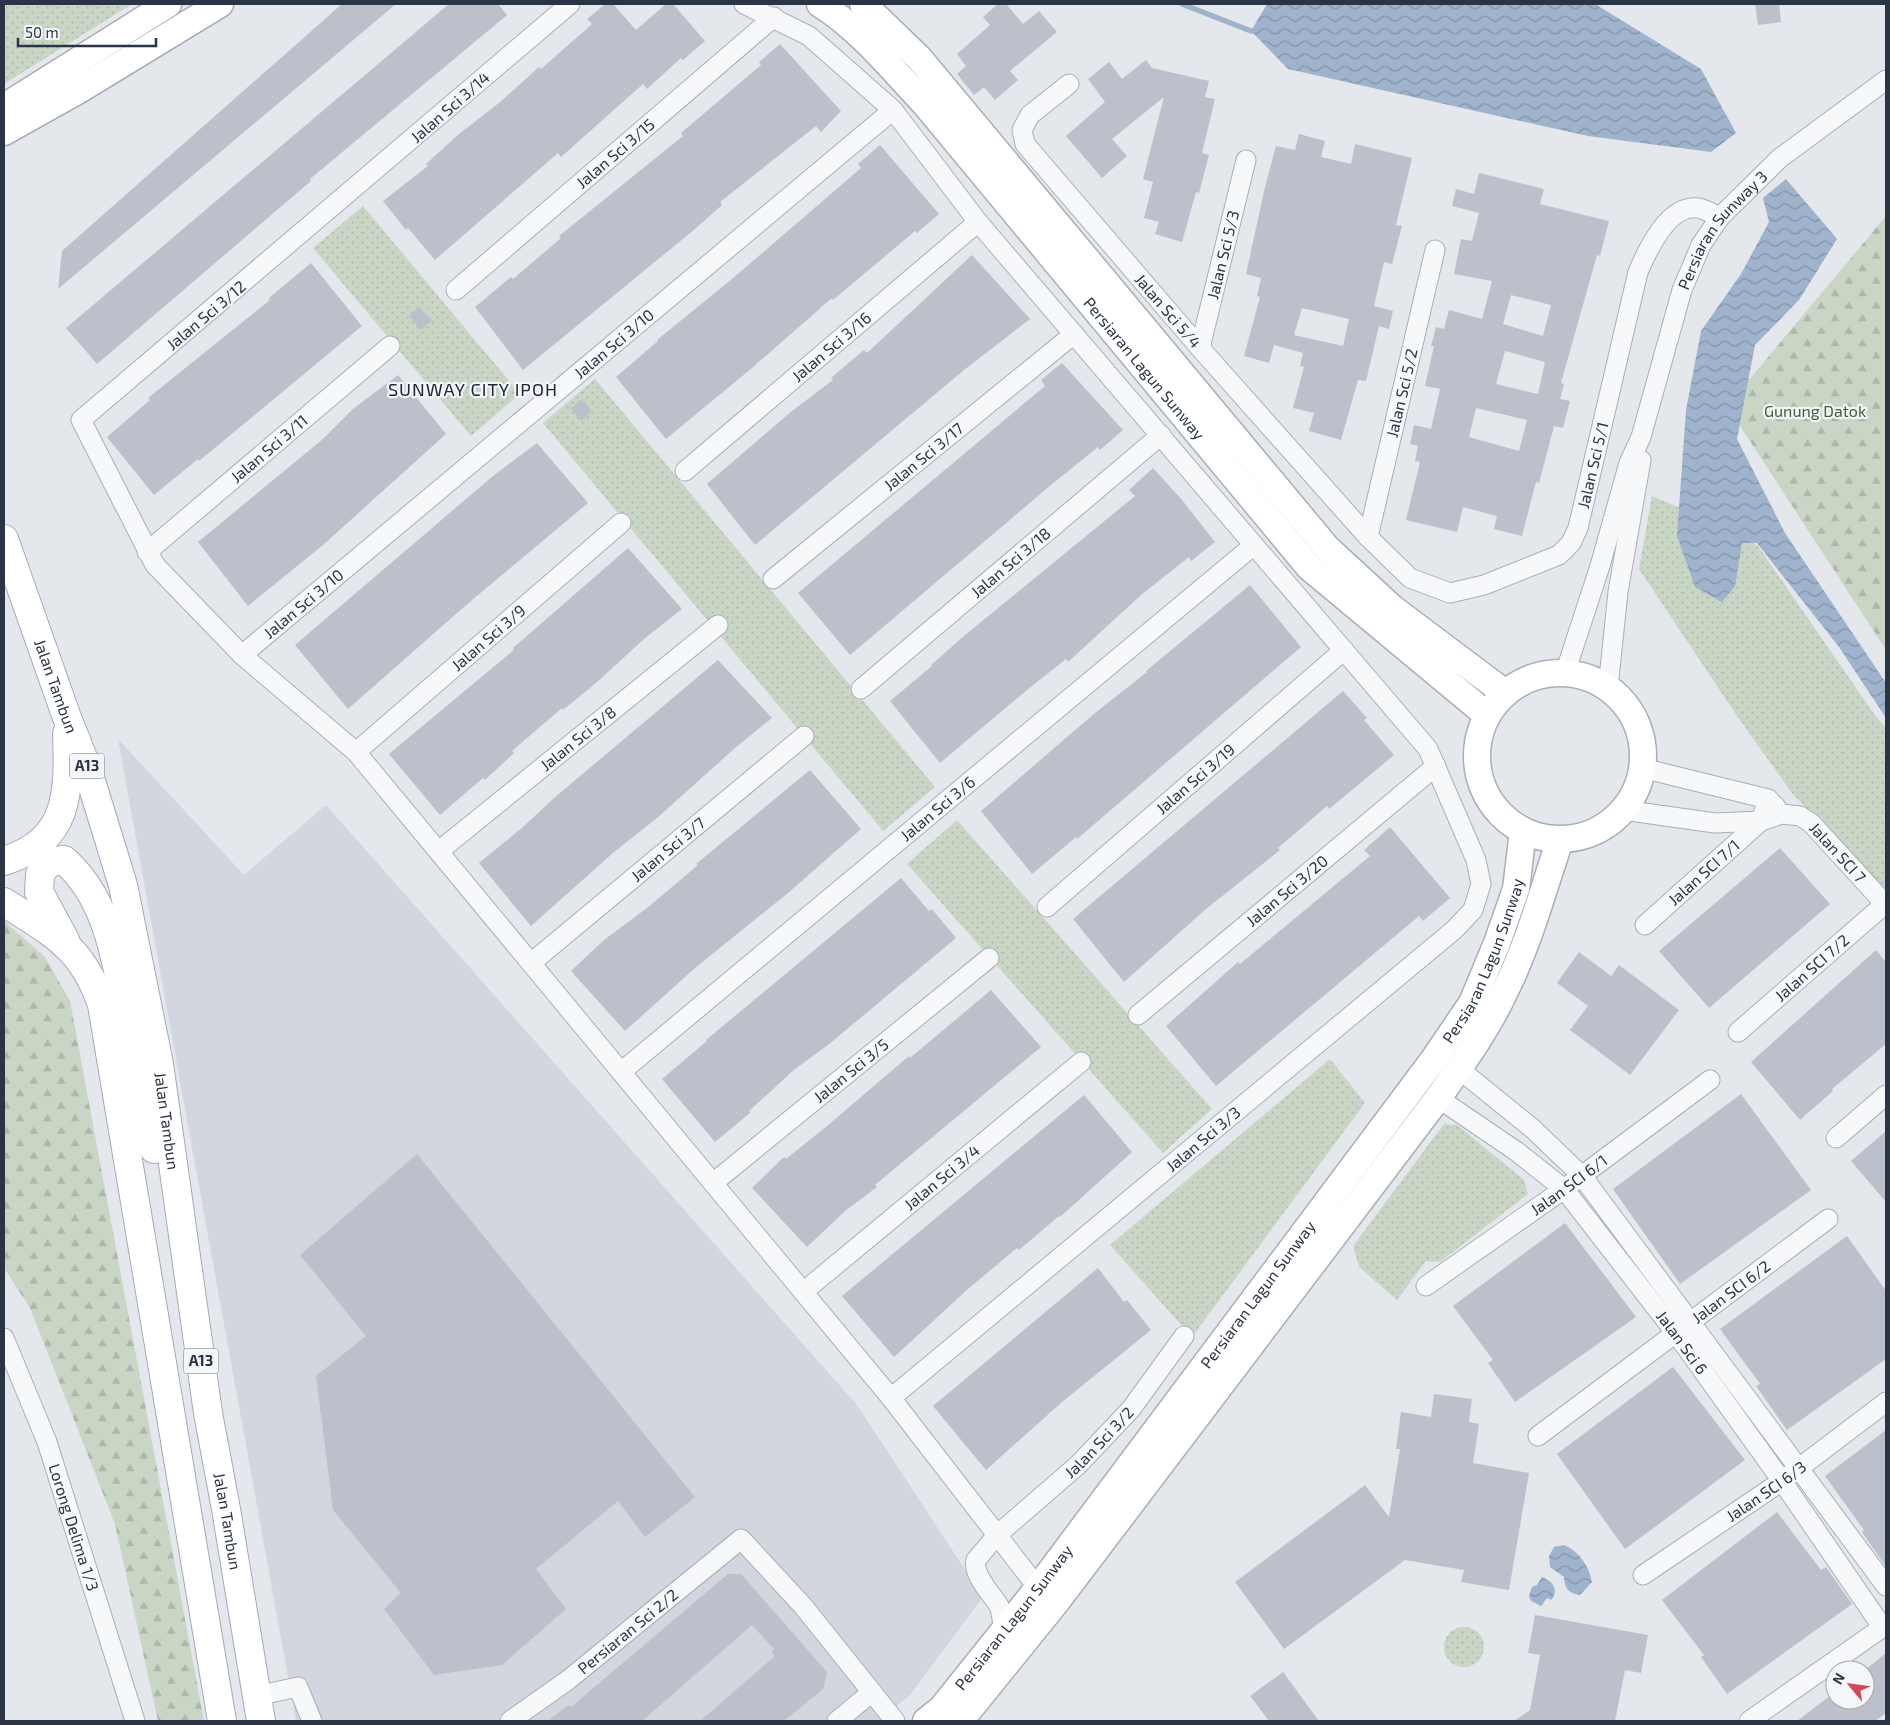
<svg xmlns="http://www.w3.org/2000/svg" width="1890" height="1725" viewBox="0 0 1890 1725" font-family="'Exo 2',sans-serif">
	<defs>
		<pattern id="forest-firs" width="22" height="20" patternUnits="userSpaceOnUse" patternTransform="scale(1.25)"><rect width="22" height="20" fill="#c9d6c5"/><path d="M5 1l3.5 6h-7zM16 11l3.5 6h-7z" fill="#adb8ab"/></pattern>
		<pattern id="park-dots" width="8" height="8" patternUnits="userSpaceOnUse" patternTransform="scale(1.25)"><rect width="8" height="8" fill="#c9d6c5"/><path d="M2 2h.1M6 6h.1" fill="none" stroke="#adb8ab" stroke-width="1.8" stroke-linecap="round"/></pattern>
		<pattern id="water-waves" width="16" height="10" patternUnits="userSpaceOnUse" patternTransform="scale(1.25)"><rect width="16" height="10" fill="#9fb4cc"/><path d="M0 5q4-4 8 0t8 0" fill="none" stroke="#8293a7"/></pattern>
	</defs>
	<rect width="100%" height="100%" fill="#e4e7ec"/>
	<polygon fill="#d2d6de" points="118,739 244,875 326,805 857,1405 983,1597 910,1695 878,1721 296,1721"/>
	<g fill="url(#forest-firs)">
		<polygon points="1886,216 1886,650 1727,406"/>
		<polygon points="4,921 45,957 70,1001 204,1721 158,1721 115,1524 30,1308 4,1268"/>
	</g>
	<g fill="url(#park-dots)">
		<polygon points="4,4 132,4 4,84"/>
		<polygon points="363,206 520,394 471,436 313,248"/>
		<polygon points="595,379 935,787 883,831 543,423"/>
		<polygon points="1652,496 1719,525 1758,546 1874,714 1886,728 1886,891 1792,793 1737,716 1639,569"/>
		<polygon points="957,820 1212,1109 1163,1153 907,864"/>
		<polygon points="1330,1059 1365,1103 1192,1337 1110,1245"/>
		<polygon points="1444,1124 1457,1125 1524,1180 1528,1194 1440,1262 1426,1261 1397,1300 1359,1267 1353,1246"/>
		<circle cx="1464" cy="1647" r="20"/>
	</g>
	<g fill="url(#water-waves)">
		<polygon points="1267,4 1595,4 1701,69 1736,133 1711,152 1588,136 1288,69 1251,31"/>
		<polygon points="1786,179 1837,239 1799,300 1755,345 1737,439 1785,533 1886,683 1886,718 1839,647 1757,543 1742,543 1735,586 1722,602 1695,587 1677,536 1686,410 1701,331 1741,274 1769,222 1763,198"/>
		<path d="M1564,1545C1579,1551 1589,1566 1592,1582L1580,1595C1568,1593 1565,1589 1564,1577L1550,1567L1549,1556L1554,1547Z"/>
		<path d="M1542,1577C1552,1581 1560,1590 1551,1600L1547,1598L1541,1606L1531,1601L1529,1596L1532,1587L1537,1585Z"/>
	</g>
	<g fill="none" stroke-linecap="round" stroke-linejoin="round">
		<polyline stroke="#9fb4cc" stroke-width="5.5" points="1182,4 1251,31"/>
	</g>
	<g fill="#bbc0ca" fill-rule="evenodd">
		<polygon points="342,4 396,4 58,289 62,251"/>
		<polygon points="449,4 498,4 507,15 310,179 311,181 97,364 66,328"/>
		<polygon points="605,4 613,4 636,30 666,4 673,4 705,41 683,60 681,58 647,89 643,84 561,157 558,153 435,260 408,228 406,230 383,201 428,166 426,164 459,134 499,103 539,67 541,69 592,24 587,19"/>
		<polygon points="998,4 1006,4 1023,24 1039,11 1057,32 1010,71 1018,80 995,100 984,87 974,95 957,74 966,66 957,54 990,25 983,17"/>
		<polygon points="1755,4 1779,4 1781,22 1758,25"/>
		<polygon points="780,44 841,111 821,132 816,126 720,202 722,205 695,229 523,370 475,307 511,277 513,279 561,238 559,236 683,136 681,133 761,65 759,62"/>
		<polygon points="1146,60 1152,68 1209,81 1205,97 1215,99 1202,153 1209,155 1199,193 1196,192 1182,242 1155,234 1159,222 1144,218 1153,182 1143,179 1164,97 1112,139 1127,156 1102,178 1066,136 1105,102 1088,79 1109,62 1122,79"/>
		<path d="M1299,134L1325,141L1321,157L1351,164L1355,144L1412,158L1396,225L1402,226L1392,264L1384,262L1374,306L1393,311L1389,329L1379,326L1366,381L1358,380L1341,440L1309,431L1314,413L1293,408L1304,367L1300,366L1303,353L1274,345L1269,363L1244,356L1260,297L1257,296L1261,278L1246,274L1265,187L1276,146L1295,150ZM1302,308L1349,319L1343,346L1294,335Z"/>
		<polygon points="880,145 939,214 917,233 915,231 833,300 832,298 752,368 666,439 616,377 658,341 657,340 732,279 861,168 858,164"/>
		<path d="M1479,173L1544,189L1540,204L1609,221L1600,256L1597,255L1561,383L1564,384L1560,399L1570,401L1563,428L1554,426L1539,483L1536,482L1522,536L1494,529L1497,516L1463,507L1457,532L1406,520L1420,462L1415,461L1418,446L1410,444L1414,425L1431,429L1440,389L1425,386L1434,346H1431L1436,327L1444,329L1449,310L1482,319L1492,281L1454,274L1461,239L1472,241L1479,213L1452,206L1456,189L1474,194ZM1511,295L1551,305L1543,336L1503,324ZM1505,351L1545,362L1538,394L1496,384ZM1476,408L1527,420L1519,451L1469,437Z"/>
		<polygon points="972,255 1030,319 964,370 755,545 707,484 792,411 833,380 831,378 864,350 867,353"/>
		<polygon points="311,263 362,326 199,461 198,459 154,495 107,437 150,400 148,398 270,300 269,298"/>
		<polygon points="419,307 432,320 421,330 409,316"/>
		<polygon points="1062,363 1123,430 1100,450 1098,447 1051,485 850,655 798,593 1045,386 1041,380"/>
		<polygon points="398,375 446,434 323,545 248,606 198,542 323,439 353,409"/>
		<polygon points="582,399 592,411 581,421 571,408"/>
		<polygon points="537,443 588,503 465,606 348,709 295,645 493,476"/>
		<polygon points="1153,468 1182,500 1215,542 1191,561 1189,557 1141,595 1068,662 1066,659 1027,690 940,763 890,701 932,666 931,665 964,636 1135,496 1129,490"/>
		<polygon points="628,548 682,609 644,639 596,683 563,710 562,708 512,751 514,753 485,780 483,778 440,815 389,754 514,650 513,648"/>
		<polygon points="1250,585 1301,647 1077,839 1076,837 1032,874 981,811 1095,713 1147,672 1146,671"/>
		<polygon points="718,660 772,718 735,748 657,818 614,852 531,926 479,863 523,827 554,798"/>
		<polygon points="1343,691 1367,718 1364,720 1394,755 1329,809 1327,806 1278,848 1280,850 1206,909 1124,982 1073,919"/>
		<polygon points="810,770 861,829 788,893 695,968 625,1031 571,971 604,940 647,908 698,865 696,864"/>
		<polygon points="1390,827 1450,898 1423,921 1419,916 1216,1086 1166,1026 1238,962 1240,964 1370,856 1364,850"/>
		<polygon points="1780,848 1830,904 1709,1008 1659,951"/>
		<polygon points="901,878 929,911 932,909 956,938 828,1045 795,1069 749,1111 750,1113 715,1142 662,1079 707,1041 706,1040"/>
		<polygon points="1876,950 1886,962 1886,1044 1832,1089 1833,1091 1800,1120 1751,1062"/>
		<polygon points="1579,952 1611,976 1619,965 1679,1010 1630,1075 1570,1030 1588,1006 1557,983"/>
		<polygon points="991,990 1041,1047 875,1185 877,1187 845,1211 807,1247 752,1188 784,1157 786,1159 827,1126 909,1056 910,1058"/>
		<polygon points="1741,1094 1811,1190 1680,1284 1613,1189"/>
		<polygon points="1084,1095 1132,1152 1060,1217 1059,1216 1019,1250 1017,1248 968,1289 894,1357 842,1296"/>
		<polygon points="1886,1131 1886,1202 1851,1161"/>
		<polygon points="417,1154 695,1497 645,1537 618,1501 536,1569 566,1609 502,1665 434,1675 384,1609 401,1593 333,1510 316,1376 366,1336 300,1255"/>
		<polygon points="1565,1223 1636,1317 1515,1402 1488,1363 1493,1360 1453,1306"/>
		<polygon points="1847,1236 1886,1291 1886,1359 1787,1430 1756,1386 1760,1384 1720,1329"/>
		<polygon points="1098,1268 1124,1302 1127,1300 1151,1330 1062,1402 986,1470 933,1406"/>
		<polygon points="1673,1367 1745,1460 1625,1549 1557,1454"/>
		<polygon points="1434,1394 1472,1399 1469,1422 1479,1424 1473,1463 1529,1473 1509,1590 1461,1582 1464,1570 1405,1560 1284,1649 1235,1582 1365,1485 1389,1517 1400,1449 1396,1449 1401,1412 1431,1417"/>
		<polygon points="1886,1430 1886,1567 1862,1532 1864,1530 1825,1476"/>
		<polygon points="1777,1512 1821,1570 1826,1567 1852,1604 1727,1694 1701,1657 1704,1655 1662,1600"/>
		<polygon points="728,1574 741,1574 827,1672 823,1689 784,1721 700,1721 775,1656 771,1652 774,1649 752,1625 642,1721 548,1721 569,1705 571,1707"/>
		<polygon points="1535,1615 1648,1635 1641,1673 1625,1670 1615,1721 1514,1721 1530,1710 1540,1655 1528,1653"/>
		<polygon points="1886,1653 1886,1713 1875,1721 1797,1721 1835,1692 1835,1700 1865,1700 1865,1670"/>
		<polygon points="1283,1672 1319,1721 1269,1721 1250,1696"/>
	</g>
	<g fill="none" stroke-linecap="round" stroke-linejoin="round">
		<g stroke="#a9aeb7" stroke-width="21">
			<g id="street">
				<polyline points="570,4 81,420 155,565 242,655 356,752 891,1398 1038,1588 1048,1594"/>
				<polyline points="744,4 809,36 893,110 978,222 1428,749 1476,860 1481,884 1473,910 1454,930 891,1398"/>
				<path id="s1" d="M1069,84L1030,115L1022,130L1025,144L1200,348L1368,537L1410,578L1450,593L1484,585L1559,555L1571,543L1578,528L1638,272C1647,251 1668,204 1698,208C1705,209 1713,214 1720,217"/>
				<path id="s2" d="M456,290L774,17"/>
				<path id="s3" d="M1200,348L1246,160"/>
				<path id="s4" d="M685,471L978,222"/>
				<path id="s5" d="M1368,537L1435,250"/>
				<path id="s6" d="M147,552L390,346"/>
				<path id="s7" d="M773,579L1074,334"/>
				<path id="s8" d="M242,655L893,110"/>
				<path id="s9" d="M1565,673L1600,566L1629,463L1641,437L1682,290L1701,245L1720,217L1780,158L1886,80"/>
				<polyline points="1608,688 1618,592 1641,460"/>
				<path id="s10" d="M861,689L1161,435"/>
				<path id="s11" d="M356,752L621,523"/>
				<polyline points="1642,768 1768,799 1776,807"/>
				<path id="s12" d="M1623,810L1715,823L1761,821L1782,814L1800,816L1811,823L1886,905"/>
				<path id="s13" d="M439,851L718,625"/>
				<path id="s14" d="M1047,907L1344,650"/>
				<path id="s15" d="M1645,925L1761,821L1768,799"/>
				<path id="s16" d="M531,963L804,736"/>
				<path id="s17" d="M1138,1015L1436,766"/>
				<path id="s18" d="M1738,1032L1885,904"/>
				<polyline points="1459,1069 1533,1129 1582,1176 1886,1586"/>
				<path id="s19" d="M621,1072L1254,545"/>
				<path id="s20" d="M1438,1098L1516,1151L1564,1189L1675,1332L1782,1481L1883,1628"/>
				<polyline points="1836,1138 1886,1095"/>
				<path id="s21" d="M713,1183L989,958"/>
				<path id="s22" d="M1426,1286L1564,1189L1710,1080"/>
				<path id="s23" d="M803,1292L1081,1062"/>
				<path id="s24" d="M4,1338L47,1442L135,1721"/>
				<path id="s25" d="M1538,1436L1828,1219"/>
				<path id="s26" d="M1643,1575L1782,1481L1886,1402"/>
				<path id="s27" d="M1004,1630C1002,1623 1002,1613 999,1606C992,1594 972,1575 976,1560L997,1535L1078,1465L1131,1409L1184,1336"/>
				<polyline points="256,1696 298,1687 312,1721"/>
				<path id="s28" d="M510,1721L568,1680L741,1539L803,1606L895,1721"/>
				<polyline points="837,1721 872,1692"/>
				<polyline points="1749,1721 1886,1625"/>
			</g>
		</g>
		<g stroke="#a9aeb7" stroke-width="29">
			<g id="secondary">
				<path id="s29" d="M820,4C860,29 892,69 925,104L1309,567L1487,715"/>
				<polyline points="863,4 919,58 1327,548 1392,608 1505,693"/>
				<polyline points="4,107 168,4"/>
				<polyline points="4,132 79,90 220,4"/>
				<circle cx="1560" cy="756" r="83"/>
				<path id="s30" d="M926,1721L942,1708L1038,1588L1434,1059L1472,1003L1497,943L1516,889L1523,831"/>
				<path d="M960,1721L1057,1601L1438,1098C1462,1064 1487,1030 1505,991C1529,943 1543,890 1560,840"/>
			</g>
		</g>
		<g stroke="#a3abb8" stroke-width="30">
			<g id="primary">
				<path id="s31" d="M4,539L66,715L87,768L123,885L159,1064L208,1413L226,1509L261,1721"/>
				<path d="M4,861C70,840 69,793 67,734"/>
				<path d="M4,902C53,934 82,946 102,1005L222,1721"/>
				<path d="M65,940L39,892L40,874L49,862L64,860C111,901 117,968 129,1026C137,1067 145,1108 154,1149"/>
			</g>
		</g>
		<use href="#street" stroke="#f7f8fa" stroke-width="19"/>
		<use href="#secondary" stroke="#fff" stroke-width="26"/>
		<use href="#primary" stroke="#fff" stroke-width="28"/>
	</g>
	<g text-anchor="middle" stroke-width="4.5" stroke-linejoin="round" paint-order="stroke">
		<g fill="#f4f6f9" stroke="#676e7b" stroke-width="1">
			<rect x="69.5" y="753.5" width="35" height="25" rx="4"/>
			<rect x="183.5" y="1348.5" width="35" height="25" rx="4"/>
		</g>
		<g font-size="15" font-weight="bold" fill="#2b3445">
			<text x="87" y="771">A13</text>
			<text x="201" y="1366">A13</text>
		</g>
		<g font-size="16" fill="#2b3445" stroke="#f4f6f9">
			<text transform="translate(450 107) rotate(-41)" y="6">Jalan Sci 3/14</text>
			<text dy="6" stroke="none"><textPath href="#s2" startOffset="210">Jalan Sci 3/15</textPath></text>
			<text dy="6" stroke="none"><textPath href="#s9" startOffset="474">Persiaran Sunway 3</textPath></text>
			<text dy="6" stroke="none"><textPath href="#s3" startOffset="96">Jalan Sci 5/3</textPath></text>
			<text dy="6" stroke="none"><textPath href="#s1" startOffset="301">Jalan Sci 5/4</textPath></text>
			<text transform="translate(206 315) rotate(-40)" y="6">Jalan Sci 3/12</text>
			<text dy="6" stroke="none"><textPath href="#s8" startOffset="485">Jalan Sci 3/10</textPath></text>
			<text dy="6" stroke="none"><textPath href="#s4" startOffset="192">Jalan Sci 3/16</textPath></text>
			<text dy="6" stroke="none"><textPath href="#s29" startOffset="489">Persiaran Lagun Sunway</textPath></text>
			<text dy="6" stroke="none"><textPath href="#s5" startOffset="148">Jalan Sci 5/2</textPath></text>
			<text dy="6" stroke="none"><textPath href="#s6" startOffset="160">Jalan Sci 3/11</textPath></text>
			<text dy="6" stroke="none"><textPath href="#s7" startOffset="194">Jalan Sci 3/17</textPath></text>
			<text dy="6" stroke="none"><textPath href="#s1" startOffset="918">Jalan Sci 5/1</textPath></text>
			<text dy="6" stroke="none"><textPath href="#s10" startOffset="196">Jalan Sci 3/18</textPath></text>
			<text dy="6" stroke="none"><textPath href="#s8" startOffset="80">Jalan Sci 3/10</textPath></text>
			<text dy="6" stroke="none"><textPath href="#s11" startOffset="175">Jalan Sci 3/9</textPath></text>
			<text dy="6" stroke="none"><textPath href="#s31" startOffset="156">Jalan Tambun</textPath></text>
			<text dy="6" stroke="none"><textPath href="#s13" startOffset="179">Jalan Sci 3/8</textPath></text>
			<text dy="6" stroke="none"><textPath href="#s14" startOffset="196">Jalan Sci 3/19</textPath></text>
			<text dy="6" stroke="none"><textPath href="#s19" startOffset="412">Jalan Sci 3/6</textPath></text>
			<text dy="6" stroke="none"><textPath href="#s16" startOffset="178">Jalan Sci 3/7</textPath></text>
			<text dy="6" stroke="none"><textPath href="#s12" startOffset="232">Jalan SCI 7</textPath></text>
			<text dy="6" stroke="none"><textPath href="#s15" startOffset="79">Jalan SCI 7/1</textPath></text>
			<text dy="6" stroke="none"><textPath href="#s17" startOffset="194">Jalan Sci 3/20</textPath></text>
			<text dy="6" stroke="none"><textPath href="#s30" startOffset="946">Persiaran Lagun Sunway</textPath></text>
			<text dy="6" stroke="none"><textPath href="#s18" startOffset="98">Jalan SCI 7/2</textPath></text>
			<text dy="6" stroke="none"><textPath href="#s21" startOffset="178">Jalan Sci 3/5</textPath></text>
			<text dy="6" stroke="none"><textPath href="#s31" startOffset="606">Jalan Tambun</textPath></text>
			<text transform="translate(1203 1139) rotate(-40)" y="6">Jalan Sci 3/3</text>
			<text dy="6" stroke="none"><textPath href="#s23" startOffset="180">Jalan Sci 3/4</textPath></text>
			<text dy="6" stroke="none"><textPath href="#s22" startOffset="175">Jalan SCI 6/1</textPath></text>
			<text dy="6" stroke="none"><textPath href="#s25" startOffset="241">Jalan SCI 6/2</textPath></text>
			<text dy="6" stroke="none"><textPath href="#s30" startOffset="541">Persiaran Lagun Sunway</textPath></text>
			<text dy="6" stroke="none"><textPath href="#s20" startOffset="349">Jalan Sci 6</textPath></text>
			<text dy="6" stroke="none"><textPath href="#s27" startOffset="248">Jalan Sci 3/2</textPath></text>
			<text dy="6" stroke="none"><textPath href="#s26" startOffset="149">Jalan SCI 6/3</textPath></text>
			<text dy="6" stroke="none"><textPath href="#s31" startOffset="1011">Jalan Tambun</textPath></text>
			<text dy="6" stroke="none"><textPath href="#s24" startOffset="202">Lorong Delima 1/3</textPath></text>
			<text dy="6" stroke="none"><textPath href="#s30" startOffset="136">Persiaran Lagun Sunway</textPath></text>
			<text dy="6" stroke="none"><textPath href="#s28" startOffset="148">Persiaran Sci 2/2</textPath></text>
		</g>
		<g font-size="16" fill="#3f6138" stroke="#f4f6f9">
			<text x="1815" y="417">Gunung Datok</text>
		</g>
		<g font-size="18" letter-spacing="1" fill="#1d2536" stroke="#f4f6f9">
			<text x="473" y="396">SUNWAY CITY IPOH</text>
		</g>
	</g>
	<rect width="1890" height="1725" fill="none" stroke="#2b3445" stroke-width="10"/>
	<g transform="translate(1850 1685) rotate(299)"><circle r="24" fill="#f4f6f9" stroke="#a4a8b1"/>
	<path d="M0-4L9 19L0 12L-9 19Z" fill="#d1495b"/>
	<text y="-8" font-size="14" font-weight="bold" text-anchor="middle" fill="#2b3445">N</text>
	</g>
	<path d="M18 38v8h138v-8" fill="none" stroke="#2b3445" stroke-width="2.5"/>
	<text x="25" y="38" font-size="15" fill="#2b3445" stroke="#f4f6f9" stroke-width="4" paint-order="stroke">50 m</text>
</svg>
